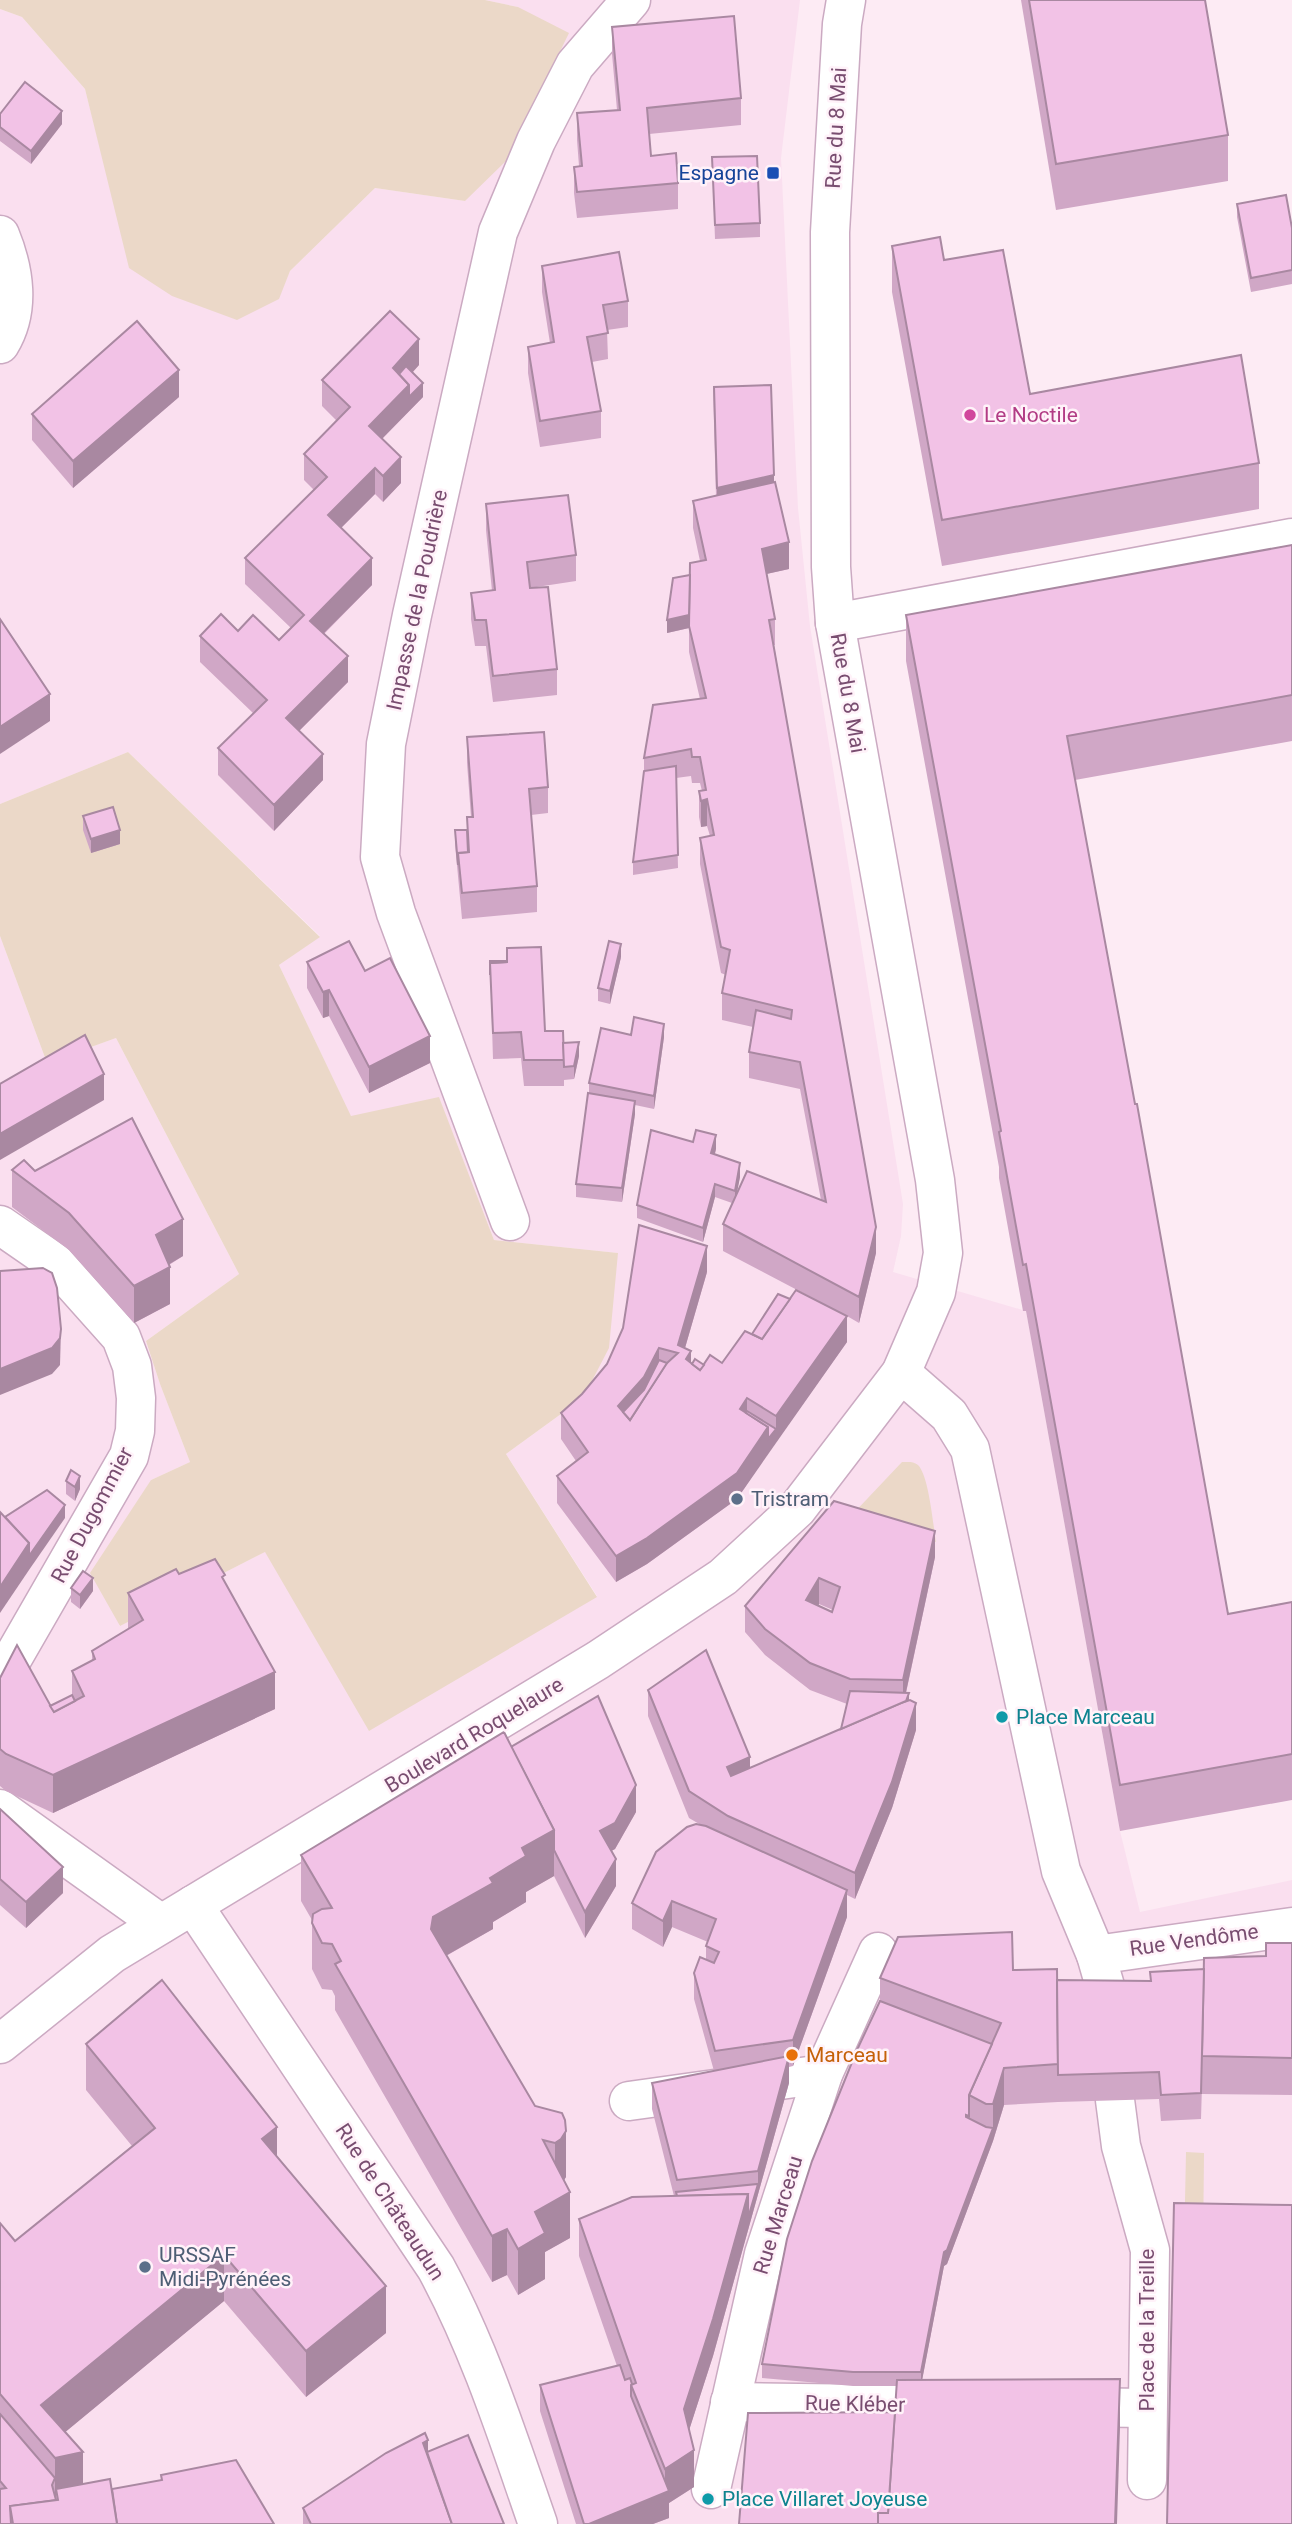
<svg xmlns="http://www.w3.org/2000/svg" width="1292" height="2524" viewBox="0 0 1292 2524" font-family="Roboto,sans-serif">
	<rect width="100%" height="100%" fill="#fdebf4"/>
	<polygon fill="#fadfef" points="485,0 800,0 781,158 798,508 810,626 903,1204 901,1236 893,1272 1026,1311 1120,1831 1140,1912 1292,1880 1292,2524 0,2524 0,936 47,1063 116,1038 239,1274 146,1341 160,1384 190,1462 151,1480 119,1626 265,1552 597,1596 506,1454 583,1398 618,1253 494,1240 439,1098 351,1117 279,965 320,936 128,752 0,804 0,9 22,17 85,89 106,171 278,299 290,271 375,188 465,201 518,7"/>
	<g fill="#ebd8c8">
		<polygon points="0,0 485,0 518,7 569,33 507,160 465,201 375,188 290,271 279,299 237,320 172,296 129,268 85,89 22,17 0,9"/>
		<polygon points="128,752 320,937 279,965 351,1116 439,1097 494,1240 618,1253 609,1348 583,1398 506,1454 597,1597 369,1731 265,1552 120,1626 90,1573 151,1480 190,1462 160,1384 146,1341 239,1274 116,1038 47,1063 0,936 0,804"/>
		<path d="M902,1462C908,1462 913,1461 918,1465C929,1476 933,1525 936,1542L850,1517Z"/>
		<polygon points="1186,2152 1204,2153 1203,2249 1184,2250"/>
	</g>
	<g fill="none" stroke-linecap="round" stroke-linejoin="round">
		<g stroke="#cbaac2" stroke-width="41">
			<g id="minor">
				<path d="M0,235C14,269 21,310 0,344"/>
				<polyline points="835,623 1292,538"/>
				<polyline points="510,1221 396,913 380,857 386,744 412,615 498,232 536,141 575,65 631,0"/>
				<polyline points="0,1225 55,1263 121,1337 132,1366 136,1398 135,1431 129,1456 0,1680"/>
				<polyline points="901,1373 949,1415 970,1449 1061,1871 1096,1955 1111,2007"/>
				<polyline points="0,1809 161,1924"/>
				<path d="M193,1905L436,2268C480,2349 508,2438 538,2524"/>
				<polyline points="1096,1955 1292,1927"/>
				<polyline points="0,2044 112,1954 598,1660 723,1577 797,1509 901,1373 936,1292 943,1253 935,1180 835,623 831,567 830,232 842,24 846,0"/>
				<polyline points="1115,2100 1121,2146 1150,2250 1147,2480"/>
				<polyline points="629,2101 823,2074"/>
				<polyline points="730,2402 948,2405"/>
				<polyline points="1068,2407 1147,2408"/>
				<polyline points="711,2489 764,2254 823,2074 878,1952"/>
			</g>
		</g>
		<use href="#minor" stroke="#fff" stroke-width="38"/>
	</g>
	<g fill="#d0a7c6" fill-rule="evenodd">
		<polygon points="1021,0 1205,0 1228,135 1228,181 1056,210"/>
		<polygon points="612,27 741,98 741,125 649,134 651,156 678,183 678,209 577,218 574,193 574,167 579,166 577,140 577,113 617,110 612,54"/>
		<polygon points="0,114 62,124 31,164 0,141"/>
		<polygon points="712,157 760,223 760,237 715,239"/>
		<polygon points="1237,204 1292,228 1292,284 1251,292 1237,217"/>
		<polygon points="892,246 944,260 1030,394 1259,463 1259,509 942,566 892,292"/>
		<polygon points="542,266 628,301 628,327 607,330 608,359 592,362 601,411 601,438 540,447 528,373 528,347 550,343 542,292"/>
		<polygon points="419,365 412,373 423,397 382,439 401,483 383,502 375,494 341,528 372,585 324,634 348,682 299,731 323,780 274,831 218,775 218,748 253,713 200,662 200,636 238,631 279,640 291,628 245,584 245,558 314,490 304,480 304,454 337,421 322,406 322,380"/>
		<polygon points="713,387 771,399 774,482 789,569 766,574 775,619 775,645 774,645 876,1253 859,1323 847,1316 847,1342 768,1453 737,1499 647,1564 616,1582 557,1503 557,1476 576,1461 561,1439 561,1413 582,1394 707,1272 685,1348 691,1363 704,1365 722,1363 790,1299 820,1302 723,1251 723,1224 732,1203 715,1197 703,1242 637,1218 637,1205 716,1149 715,1154 740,1177 736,1194 821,1200 800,1089 749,1078 749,1052 753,1027 722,1020 722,993 726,975 721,973 700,864 700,838 710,836 707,826 701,827 699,817 699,791 702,791 700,783 692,783 691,776 676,778 678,868 633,875 633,862 644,771 644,758 700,699 689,652 689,611 689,628 667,633 690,575 700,561 693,528 693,501 716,496"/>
		<polygon points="179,397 73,488 32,440 32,414"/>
		<polygon points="486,504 576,555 576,581 530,588 557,669 557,695 493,702 486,646 475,646 471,619 471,593 492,591 486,530"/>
		<polygon points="1292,545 1292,741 1075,780 1228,1614 1292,1602 1292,1800 1120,1831 1026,1311 1023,1311 999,1178 999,1167 906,661 906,615"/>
		<polygon points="467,737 548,787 548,813 531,815 537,886 537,912 462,919 455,844 455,830 467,830 467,817 471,817 467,763"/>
		<polygon points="83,816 120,844 91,853 83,830"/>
		<polygon points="621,957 610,1004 598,1001 598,988"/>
		<polygon points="490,961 545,1031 579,1056 574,1079 564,1080 564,1086 524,1086 521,1058 493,1059"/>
		<polygon points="307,962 430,1063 369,1093 329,1016 323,1018 307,988"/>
		<polygon points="631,1035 664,1037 654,1109 635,1105 635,1114 622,1202 576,1197 576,1184 589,1093 589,1083"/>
		<polygon points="12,1170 183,1256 169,1265 170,1304 134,1323 69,1250 12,1207"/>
		<polygon points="66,1481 80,1489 75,1501 66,1494"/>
		<path d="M834,1501L935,1557L906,1693L916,1730L892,1808L855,1899L847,1895V1917L793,2066L789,2067V2083L713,2356L689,2430L694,2487L669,2503V2518L653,2524H576L540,2411V2385L617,2366L579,2256V2219L674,2196L652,2109V2083L714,2071L694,1999V1973L706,1959V1946L708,1942L672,1927L663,1947L632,1929V1903L701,1825L689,1818L648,1716V1690L750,1768L841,1729L847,1704L810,1690L765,1655L745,1632V1606ZM819,1604L833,1610L832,1612L818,1606Z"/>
		<polygon points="179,1574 225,1582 275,1709 53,1813 6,1791 0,1786 0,1678 50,1706 72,1695 72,1671 92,1661 92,1651 128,1629 128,1593"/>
		<polygon points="71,1588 93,1591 80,1609 71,1602"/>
		<polygon points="511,1747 636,1812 615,1849 611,1851 616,1886 585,1938 554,1876 526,1892 526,1902 493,1922 493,1929 446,1956 535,2106 562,2113 566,2177 564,2180 570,2238 545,2252 545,2279 518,2295 507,2275 492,2282 335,2010 335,1996 332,1990 322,1989 312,1969 312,1920 301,1901 301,1855"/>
		<polygon points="0,1809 63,1893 26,1928 0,1905"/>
		<polygon points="1292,1943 1292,2095 1202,2094 1202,2085 1201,2119 1161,2121 1159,2099 1058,2102 1004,2105 993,2141 947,2264 944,2266 922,2380 1120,2426 895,2412 897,2386 853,2386 762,2378 762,2364 880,2001 880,1978 1013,1970 1057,1980 1150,1981 1150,1972 1204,1969 1266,1956"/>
		<polygon points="86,2044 277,2157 386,2333 306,2397 224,2301 65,2432 83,2484 112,2489 161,2480 161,2475 274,2524 0,2524 0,2223 15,2241 132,2146 86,2090"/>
		<polygon points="428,2452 504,2524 303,2524 303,2508"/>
	</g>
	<g fill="#a988a1">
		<polygon points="62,111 62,124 31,164 31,151"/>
		<polygon points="419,339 419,365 399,387 393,368"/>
		<polygon points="179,370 179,397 73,488 73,461"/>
		<polygon points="423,383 423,397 369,452 369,426 409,385"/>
		<polygon points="401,457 401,483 383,502 383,476"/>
		<polygon points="375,468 375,494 328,541 328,515"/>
		<polygon points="774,475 774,501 717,514 717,488"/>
		<polygon points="789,542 789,569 762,575 762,549"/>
		<polygon points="372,558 372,585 310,647 310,621"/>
		<polygon points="690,589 689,628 667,633 667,620"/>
		<polygon points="348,656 348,682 286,744 286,718"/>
		<polygon points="50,694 50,721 0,754 0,727"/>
		<polygon points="323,754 323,780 274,831 274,805"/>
		<polygon points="707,799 707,826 701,827 701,801"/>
		<polygon points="120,830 120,844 91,853 91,839"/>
		<polygon points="621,944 621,957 610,1004 610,991"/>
		<polygon points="329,990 329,1016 323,1018 323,992"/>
		<polygon points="664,1024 664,1037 654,1109 654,1096"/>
		<polygon points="430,1036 430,1063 369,1093 369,1067"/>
		<polygon points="579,1042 579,1056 574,1079 574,1066"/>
		<polygon points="104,1074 104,1100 0,1160 0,1134"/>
		<polygon points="635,1101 635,1114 622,1202 622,1188"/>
		<polygon points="716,1135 716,1149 711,1167 711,1153"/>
		<polygon points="740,1163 740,1177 735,1204 735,1191"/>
		<polygon points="715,1184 715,1197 703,1242 703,1228"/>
		<polygon points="183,1219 183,1256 156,1272 156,1235"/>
		<polygon points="876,1227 876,1253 859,1323 859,1297"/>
		<polygon points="707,1246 707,1272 678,1372 678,1345"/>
		<polygon points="170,1267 170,1304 134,1323 134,1286"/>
		<polygon points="847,1316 847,1342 776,1443 776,1416"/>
		<polygon points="61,1329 60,1365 52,1374 0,1395 0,1369"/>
		<polygon points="659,1348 659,1374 624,1425 618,1406"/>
		<polygon points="691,1351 691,1376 686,1359"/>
		<polygon points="747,1398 747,1424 740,1409"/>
		<polygon points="768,1427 776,1429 776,1443 737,1499 647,1564 616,1582 616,1556"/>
		<polygon points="80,1476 80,1489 75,1501 75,1487"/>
		<polygon points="65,1505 65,1518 29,1570 29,1556"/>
		<polygon points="935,1531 935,1557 903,1706 903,1680"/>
		<polygon points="29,1543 29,1570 0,1613 0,1587"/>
		<polygon points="93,1578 93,1591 80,1609 80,1595"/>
		<polygon points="819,1578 819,1604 806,1626 806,1600"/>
		<polygon points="275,1672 275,1709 53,1813 53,1775"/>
		<polygon points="909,1693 909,1707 731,1803 727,1767 750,1757 750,1781"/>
		<polygon points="916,1703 916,1730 892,1808 855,1899 855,1873"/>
		<polygon points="636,1785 636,1812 615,1849 600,1857 600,1831"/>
		<polygon points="554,1830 554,1876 526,1892 526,1902 493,1922 493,1929 433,1963 431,1929 433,1917 490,1878 522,1848"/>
		<polygon points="616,1859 616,1886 585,1938 585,1912"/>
		<polygon points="63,1867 63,1893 26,1928 26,1902"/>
		<polygon points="847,1890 847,1917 793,2066 793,2040"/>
		<polygon points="672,1901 672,1927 663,1947 663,1921"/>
		<polygon points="789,2056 789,2083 713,2356 684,2446 684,2409 748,2194 758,2184 758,2171"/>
		<polygon points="1004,2068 1004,2105 993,2141 993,2104"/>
		<polygon points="277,2127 277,2174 262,2139"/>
		<polygon points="993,2128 993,2141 947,2264 944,2266 921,2386 921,2372 944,2252"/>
		<polygon points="566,2131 566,2177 561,2185 555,2189 555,2143"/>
		<polygon points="570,2192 570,2238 545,2252 545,2279 518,2295 518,2249 535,2212"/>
		<polygon points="507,2229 507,2275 492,2282 492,2236"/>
		<polygon points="224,2255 224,2301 46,2448 41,2405"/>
		<polygon points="386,2286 386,2333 306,2397 306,2351"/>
		<polygon points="1120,2379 1120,2426 1117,2524 1115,2524"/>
		<polygon points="428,2440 428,2466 423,2443"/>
		<polygon points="694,2450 694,2487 669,2503 669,2518 653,2524 589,2524 665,2493 665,2469"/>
		<polygon points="83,2452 83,2498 58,2500 56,2489 56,2504 55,2504 55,2458"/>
	</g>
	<g fill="#f2c2e6" stroke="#a988a1" stroke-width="2" fill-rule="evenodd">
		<polygon points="1029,0 1205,0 1228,135 1056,164"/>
		<polygon points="734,16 741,98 647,108 651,156 676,153 678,183 577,192 574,167 582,166 577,113 620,110 612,27"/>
		<polygon points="25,82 62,111 31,151 0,127 0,114"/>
		<polygon points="757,156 760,223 715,225 712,157"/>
		<polygon points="1286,195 1292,228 1292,270 1251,278 1237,204"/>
		<polygon points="940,237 944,260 1003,250 1030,394 1241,355 1259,463 942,520 892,246"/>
		<polygon points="619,252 628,301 603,305 608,333 587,337 601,411 540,421 528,347 554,342 542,266"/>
		<polygon points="390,311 419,339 393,368 409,385 369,426 401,457 383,476 375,468 328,515 372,558 310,621 348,656 286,718 323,754 274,805 218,748 267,700 200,636 221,614 238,631 253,615 279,640 304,615 245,558 327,477 304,454 350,407 322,380"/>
		<polygon points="137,321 179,370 73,461 32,414"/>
		<polygon points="406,366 423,383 409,397 409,385 399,374"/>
		<polygon points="771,385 774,475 717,488 714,387"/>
		<polygon points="775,482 789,542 762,549 775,619 769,620 876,1227 859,1297 723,1224 747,1171 826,1202 800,1062 749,1052 756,1010 791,1019 792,1010 722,993 730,950 721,947 700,838 714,835 707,799 701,801 699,791 706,790 700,757 692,757 691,749 644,758 653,705 706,698 689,626 690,563 706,560 693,501"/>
		<polygon points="568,495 576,555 527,562 530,588 548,587 557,669 493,676 486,620 475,620 471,593 495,590 486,504"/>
		<polygon points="1292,545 1292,695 1067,736 1135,1104 1137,1104 1228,1614 1292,1602 1292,1754 1120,1785 1026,1264 1023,1265 999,1132 1001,1131 906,615"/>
		<polygon points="690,575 689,615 667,620 673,578"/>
		<polygon points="0,619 50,694 0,727"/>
		<polygon points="544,732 548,787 529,789 537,886 462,893 458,853 469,852 467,817 473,817 467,737"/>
		<polygon points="676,766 678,855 633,862 644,771"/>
		<polygon points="113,807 120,830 91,839 83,816"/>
		<polygon points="455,830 467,830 468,852 458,853 458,865"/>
		<polygon points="349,941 365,971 390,958 430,1036 369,1067 329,990 323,992 307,962"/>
		<polygon points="609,941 621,944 610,991 598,988"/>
		<polygon points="541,947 545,1031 563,1031 564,1060 524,1060 521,1032 493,1033 490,963 507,962 507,948"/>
		<polygon points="490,961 507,961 507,962 490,963 490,975"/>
		<polygon points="634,1017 664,1024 654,1096 589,1083 601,1028 631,1035"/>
		<polygon points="85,1035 104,1074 0,1134 0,1084"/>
		<polygon points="579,1042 574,1066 564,1067 563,1043"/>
		<polygon points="588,1093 635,1101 622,1188 576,1184"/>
		<polygon points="132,1118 183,1219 156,1235 170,1267 134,1286 69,1213 12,1170 24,1160 35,1171"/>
		<polygon points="651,1130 693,1142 696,1130 716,1135 711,1153 740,1163 735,1191 715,1184 703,1228 637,1205"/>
		<path d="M639,1225L707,1246L678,1345L691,1351L686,1359L700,1370L710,1355L722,1363L745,1331L762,1339L796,1290L847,1316L776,1416L747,1398L740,1409L768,1427L737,1473L647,1538L616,1556L557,1476L588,1452L561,1413L582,1394L607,1364L623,1328ZM659,1348L678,1353L666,1364L630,1420L618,1406L644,1377Z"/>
		<polygon points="43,1268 52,1273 57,1288 61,1329 60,1338 52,1348 0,1369 0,1271"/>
		<polygon points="778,1294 790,1299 762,1339 752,1334"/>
		<polygon points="695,1359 704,1365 700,1370 692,1364"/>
		<polygon points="659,1360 667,1363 630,1420 623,1412 644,1390"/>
		<polygon points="747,1411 776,1429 768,1439 768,1427 746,1413"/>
		<polygon points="71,1470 80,1476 75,1487 66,1481"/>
		<polygon points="47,1490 65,1505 29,1556 29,1543 5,1517"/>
		<path d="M834,1501L935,1531L903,1680L850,1679L810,1663L765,1629L745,1606ZM819,1578L840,1587L832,1612L806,1600Z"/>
		<polygon points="0,1512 29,1543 0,1587"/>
		<polygon points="215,1559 225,1575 222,1577 275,1672 53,1775 6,1754 0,1749 0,1678 17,1645 54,1712 84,1696 72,1671 95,1659 92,1651 143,1620 128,1593 176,1569 179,1574"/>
		<polygon points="83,1571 93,1578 80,1595 71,1588"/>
		<polygon points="706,1650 750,1757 727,1767 731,1776 901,1703 910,1700 916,1703 892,1782 855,1873 728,1816 689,1791 648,1690"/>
		<polygon points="850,1691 909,1693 906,1701 841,1729"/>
		<polygon points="72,1695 75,1701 54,1712 50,1706"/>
		<polygon points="598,1696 636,1785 615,1823 600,1831 616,1859 585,1912 554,1850 554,1830 511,1747"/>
		<polygon points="504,1732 554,1830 522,1848 526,1856 490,1878 493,1883 433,1917 431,1929 535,2106 562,2113 565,2120 566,2131 561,2139 555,2143 543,2140 570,2192 535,2212 545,2233 518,2249 507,2229 492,2236 335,1964 341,1961 332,1944 322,1943 312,1923 313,1914 322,1909 332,1908 301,1855"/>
		<polygon points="0,1809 63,1867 26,1902 0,1879"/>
		<polygon points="696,1824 706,1826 847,1890 793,2040 715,2051 694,1973 700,1957 714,1963 719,1952 706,1946 716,1919 672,1901 663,1921 632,1903 656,1852 687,1827"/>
		<polygon points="1012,1932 1013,1970 1057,1969 1058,2064 1004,2068 993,2104 986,2104 969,2095 1001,2023 880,1978 898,1937"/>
		<polygon points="1266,1943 1292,1943 1292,2058 1202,2056 1204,1958 1266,1956"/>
		<polygon points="1204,1969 1201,2093 1161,2095 1159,2072 1058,2075 1057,1980 1151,1981 1150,1972"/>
		<polygon points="162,1980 277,2127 262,2139 386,2286 306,2351 224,2255 41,2405 83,2452 55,2458 0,2394 0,2223 15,2241 155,2128 86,2044"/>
		<polygon points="880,2001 992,2044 969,2095 969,2116 966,2115 966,2117 986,2127 993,2128 947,2250 944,2252 921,2372 853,2372 762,2364 787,2239 812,2161 857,2050"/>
		<polygon points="789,2056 758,2171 677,2180 652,2083"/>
		<polygon points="758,2184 748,2218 748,2194 677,2196 676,2192"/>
		<polygon points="748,2194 713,2319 684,2409 694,2450 665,2469 631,2385 636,2383 579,2219 632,2197"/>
		<polygon points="1174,2203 1292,2205 1292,2524 1167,2524"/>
		<polygon points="620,2365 625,2380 630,2378 632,2384 631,2385 631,2396 669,2491 589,2524 584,2524 540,2385"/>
		<polygon points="1120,2379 1115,2524 878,2524 878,2513 888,2513 897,2380"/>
		<polygon points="895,2412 888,2513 878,2513 878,2524 739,2524 748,2413"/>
		<polygon points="0,2414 55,2478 52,2485 56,2500 10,2506 11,2524 0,2524 0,2489 6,2488 0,2481"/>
		<polygon points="425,2433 428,2440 423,2443 452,2524 311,2524 303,2508 386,2453"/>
		<polygon points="468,2435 504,2524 452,2524 427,2452"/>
		<polygon points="236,2460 274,2524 117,2524 112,2489 162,2480 161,2475"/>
		<polygon points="110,2479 117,2524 13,2524 10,2506 58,2500 56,2489"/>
	</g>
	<rect fill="#1a4fb4" stroke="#fff2f9" stroke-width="2.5" x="766" y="166" width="14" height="14" rx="3.5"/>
	<circle fill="#d1479c" stroke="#fff2f9" stroke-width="2.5" cx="970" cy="415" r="7"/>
	<g fill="#5c6f8a" stroke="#fff2f9" stroke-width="2.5">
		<circle cx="737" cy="1499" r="7"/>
		<circle cx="145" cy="2267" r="7"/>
	</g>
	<g fill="#0f9aa8" stroke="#fff2f9" stroke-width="2.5">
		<circle cx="1002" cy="1717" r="7"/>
		<circle cx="708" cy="2499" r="7"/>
	</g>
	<circle fill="#e8710a" stroke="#fff2f9" stroke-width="2.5" cx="792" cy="2055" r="7"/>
	<g text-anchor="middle" stroke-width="5" stroke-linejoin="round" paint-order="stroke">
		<g font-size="21" fill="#794d70" stroke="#fff2f9">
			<text transform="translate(836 128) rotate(-87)" y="7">Rue du 8 Mai</text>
			<text transform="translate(417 600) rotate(-78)" y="7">Impasse de la Poudrière</text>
			<text transform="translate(848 693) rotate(80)" y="7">Rue du 8 Mai</text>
			<text transform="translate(92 1515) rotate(-62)" y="7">Rue Dugommier</text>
			<text transform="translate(474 1735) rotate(-31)" y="7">Boulevard Roquelaure</text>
			<text transform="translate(1194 1940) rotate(-8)" y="7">Rue Vendôme</text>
			<text transform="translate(390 2202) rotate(57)" y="7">Rue de Châteaudun</text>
			<text transform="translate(778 2215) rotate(-73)" y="7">Rue Marceau</text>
			<text transform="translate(1147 2330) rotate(-90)" y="7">Place de la Treille</text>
			<text transform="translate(855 2404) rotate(1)" y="7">Rue Kléber</text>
		</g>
		<g font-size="21" fill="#164399" stroke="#fff2f9" text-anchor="end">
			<text x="759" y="180">Espagne</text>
		</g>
		<g font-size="21" fill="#b23c85" stroke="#fff2f9" text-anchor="start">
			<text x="984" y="422">Le Noctile</text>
		</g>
		<g font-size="21" fill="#4e5e75" stroke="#fff2f9" text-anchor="start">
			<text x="751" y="1506">Tristram</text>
			<text x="159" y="2262">URSSAF<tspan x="159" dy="24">Midi-Pyrénées</tspan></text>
		</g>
		<g font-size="21" fill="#0d838f" stroke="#fff2f9" text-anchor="start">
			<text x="1016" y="1724">Place Marceau</text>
			<text x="722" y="2506">Place Villaret Joyeuse</text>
		</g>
		<g font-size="21" fill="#c56008" stroke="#fff2f9" text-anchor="start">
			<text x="806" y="2062">Marceau</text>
		</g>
	</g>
</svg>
